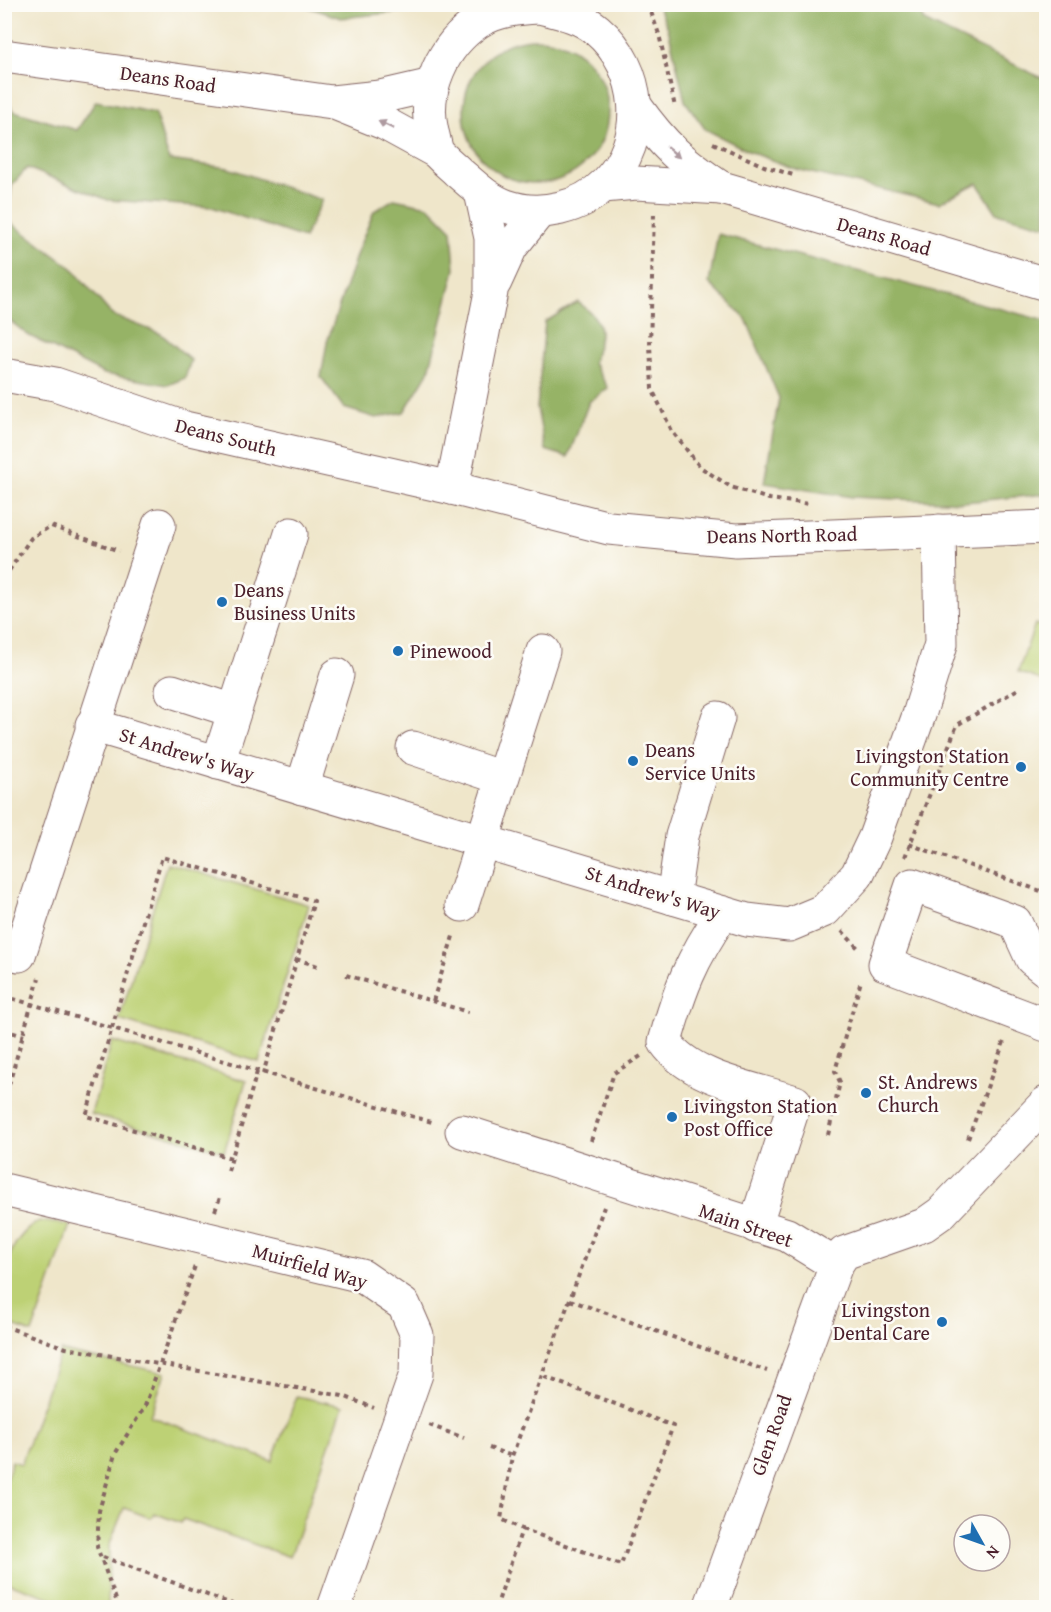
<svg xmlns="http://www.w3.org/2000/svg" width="1051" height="1612" viewBox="0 0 1051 1612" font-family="'Gentium Book Plus',serif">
	<rect width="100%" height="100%" fill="#fdfcf7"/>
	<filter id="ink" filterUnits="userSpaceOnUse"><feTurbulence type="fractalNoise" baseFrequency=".0167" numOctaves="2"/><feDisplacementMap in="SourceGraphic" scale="12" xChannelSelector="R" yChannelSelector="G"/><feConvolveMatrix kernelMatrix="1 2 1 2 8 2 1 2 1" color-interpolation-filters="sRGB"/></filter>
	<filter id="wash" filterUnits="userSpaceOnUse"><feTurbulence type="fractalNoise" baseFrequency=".008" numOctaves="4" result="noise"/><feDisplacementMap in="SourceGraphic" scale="24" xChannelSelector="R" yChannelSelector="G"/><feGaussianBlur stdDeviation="1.35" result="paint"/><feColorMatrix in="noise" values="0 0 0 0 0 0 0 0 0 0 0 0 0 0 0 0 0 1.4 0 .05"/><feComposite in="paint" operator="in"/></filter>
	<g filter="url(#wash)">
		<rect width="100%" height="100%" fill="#efe6ca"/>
		<g fill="#bdd175" stroke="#847850" stroke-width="1.5">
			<polygon points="1035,624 1046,628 1046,682 1018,672"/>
			<polygon points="167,863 309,905 259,1062 119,1020"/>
			<polygon points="112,1041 246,1081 224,1152 91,1114"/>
			<path d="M39,1221L70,1225L32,1333L5,1323C4,1281 0,1245 39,1221Z"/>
			<polygon points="61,1351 165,1373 150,1416 272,1461 297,1396 343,1406 290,1557 183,1519 181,1523 154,1513 151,1518 124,1508 109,1546 108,1607 77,1607 5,1582 5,1484 12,1461 21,1464"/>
		</g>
		<g fill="#96b366" stroke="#706948" stroke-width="1.5">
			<polygon points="301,5 425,4 426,5 418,10 341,18"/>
			<polygon points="657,5 916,5 924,21 1046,80 1046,226 997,213 977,183 939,203 795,169 748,151 705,129 685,101 668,28"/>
			<circle cx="536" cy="111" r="72"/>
			<polygon points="5,99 14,111 77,130 96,101 155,113 169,160 228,168 322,200 304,238 212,207 108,200 27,168 12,185 7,220 72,268 112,315 161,334 191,360 185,378 168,385 104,374 28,335 5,317"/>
			<polygon points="394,199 428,206 452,230 455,269 429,371 404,412 376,418 344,408 321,377 327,342 358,250 374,211"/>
			<polygon points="718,234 1046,321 1046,494 965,502 852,497 764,483 779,398 746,319 709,283"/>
			<path d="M578,302C607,323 602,332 593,363L608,388L589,402L568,457L545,450L537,408L545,322Z"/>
		</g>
	</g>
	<g filter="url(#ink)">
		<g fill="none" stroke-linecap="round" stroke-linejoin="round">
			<g stroke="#846563" stroke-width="35">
				<g id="minor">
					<path d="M539,7C560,12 581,16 597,30C642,68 649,140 606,183C581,208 540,218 506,206C488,200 472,184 458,172C452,166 444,160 438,153C435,148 434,138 432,132C422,90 443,45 478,22C496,10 519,8 539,7Z"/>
					<polyline points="4,56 332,102 380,97 432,85"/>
					<polyline points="337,104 384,123 437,152"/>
					<path d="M636,107C664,146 681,161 721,188"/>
					<polyline points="603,186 636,183 722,188 1046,284"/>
					<polyline points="495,282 511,247 539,212"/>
					<polyline points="4,375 55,384 185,428 452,488 609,528 736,540 1046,527"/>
					<polyline points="452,488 491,292 491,238 481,192"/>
					<polyline points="172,691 234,711"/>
					<polyline points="92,725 747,920 789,925 825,910 857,875 875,837 919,715 941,644 939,531"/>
					<polyline points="413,748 502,778"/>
					<polyline points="218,763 291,534"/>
					<polyline points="302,788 337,675"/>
					<polyline points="673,898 682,836 718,718"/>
					<polyline points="462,905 543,651"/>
					<path d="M723,913C691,960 680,988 665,1042C691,1079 753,1088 795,1102L755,1226"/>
					<polyline points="19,955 159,525"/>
					<polyline points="1046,970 1032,959 1015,922 912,885 885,964 1046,1025"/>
					<polyline points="462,1131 787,1235 836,1265"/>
					<polyline points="4,1190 362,1276 404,1305 417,1335 416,1374 334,1608"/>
					<polyline points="710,1608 836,1265 844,1253 924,1225 941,1213 1046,1103"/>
				</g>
			</g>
			<g stroke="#846563" stroke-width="4" stroke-dasharray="4.5 4.5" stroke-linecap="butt">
				<polyline points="648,4 659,34 675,107"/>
				<polyline points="713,143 764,166 793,175"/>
				<polyline points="654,214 650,344 652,389 672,431 700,467 731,487 769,499 810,504"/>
				<polyline points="4,578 31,538 51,526 119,551"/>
				<polyline points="909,844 1046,893"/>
				<polyline points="905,857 957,725 1018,689"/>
				<polyline points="842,931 860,950"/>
				<polyline points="296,959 321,967"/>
				<polyline points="346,975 468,1012"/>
				<polyline points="4,996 435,1123"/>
				<polyline points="433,1001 454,933"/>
				<polyline points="4,1030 24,1036"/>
				<polyline points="4,1102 39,978"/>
				<polyline points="828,1135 840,1082 835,1071 861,981"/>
				<polyline points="968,1139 1005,1039"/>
				<polyline points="591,1141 614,1073 641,1056"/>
				<polyline points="231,1158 86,1116 162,857 314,901 263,1074"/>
				<polyline points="228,1171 257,1072"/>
				<polyline points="215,1211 221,1195"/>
				<polyline points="570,1300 767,1371"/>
				<polyline points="4,1326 66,1348 343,1396 374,1408"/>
				<polyline points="429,1425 464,1438"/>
				<polyline points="489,1448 512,1456"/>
				<polyline points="522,1529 621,1565 673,1426 542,1376"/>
				<polyline points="103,1557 243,1608"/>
				<polyline points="119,1608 97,1547 99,1511 115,1454 145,1406 195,1266"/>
				<polyline points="219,1608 222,1600"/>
				<polyline points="496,1608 522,1529 501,1519 512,1456 604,1207"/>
			</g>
			<use href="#minor" stroke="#fff" stroke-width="33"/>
		</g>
		<defs><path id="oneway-solid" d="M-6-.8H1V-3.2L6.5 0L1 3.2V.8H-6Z" transform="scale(1.5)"/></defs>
		<g fill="#ae9aa0">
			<use href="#oneway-solid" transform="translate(386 125) rotate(-154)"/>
			<use href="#oneway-solid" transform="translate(673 152) rotate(41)"/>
		</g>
	</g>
	<g fill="#1f6fb2" stroke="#fdfcf7" stroke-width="2">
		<circle cx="222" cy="602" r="6"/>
		<circle cx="398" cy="651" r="6"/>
		<circle cx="633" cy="761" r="6"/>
		<circle cx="1021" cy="767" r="6"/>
		<circle cx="866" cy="1093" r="6"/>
		<circle cx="672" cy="1117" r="6"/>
		<circle cx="942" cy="1322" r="6"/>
	</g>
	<g text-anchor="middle" stroke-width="5" stroke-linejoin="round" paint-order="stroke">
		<g font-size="20" fill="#4a1f2b" stroke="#fdfcf7">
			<text transform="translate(168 79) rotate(8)" y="7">Deans Road</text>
			<text transform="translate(884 236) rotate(16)" y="7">Deans Road</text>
			<text transform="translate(226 437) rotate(14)" y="7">Deans South</text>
			<text transform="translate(782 535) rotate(-1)" y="7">Deans North Road</text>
			<text transform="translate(187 754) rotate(17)" y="7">St Andrew's Way</text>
			<text transform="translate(653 892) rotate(17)" y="7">St Andrew's Way</text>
			<text transform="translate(746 1225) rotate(19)" y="7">Main Street</text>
			<text transform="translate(310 1266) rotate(16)" y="7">Muirfield Way</text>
			<text transform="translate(771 1435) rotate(-70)" y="7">Glen Road</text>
		</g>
		<g font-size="20" fill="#4a1f2b" stroke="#fdfcf7" text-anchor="start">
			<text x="234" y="597">Deans<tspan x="234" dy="23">Business Units</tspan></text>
			<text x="410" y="658">Pinewood</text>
			<text x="645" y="757">Deans<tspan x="645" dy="23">Service Units</tspan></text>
			<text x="1009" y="763" text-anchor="end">Livingston Station<tspan x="1009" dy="23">Community Centre</tspan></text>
			<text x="878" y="1089">St. Andrews<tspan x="878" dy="23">Church</tspan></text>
			<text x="684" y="1113">Livingston Station<tspan x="684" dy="23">Post Office</tspan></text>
			<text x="930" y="1317" text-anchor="end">Livingston<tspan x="930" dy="23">Dental Care</tspan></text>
		</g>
	</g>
	<rect width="1051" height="1612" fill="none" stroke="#fdfcf7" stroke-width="24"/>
	<g transform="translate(982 1543) rotate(130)"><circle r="28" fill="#fdfcf7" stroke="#b5a4a5" stroke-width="1.5"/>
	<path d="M0-4.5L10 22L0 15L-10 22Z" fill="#1f6fb2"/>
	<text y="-9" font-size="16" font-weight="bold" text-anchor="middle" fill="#4a1f2b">N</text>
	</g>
</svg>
